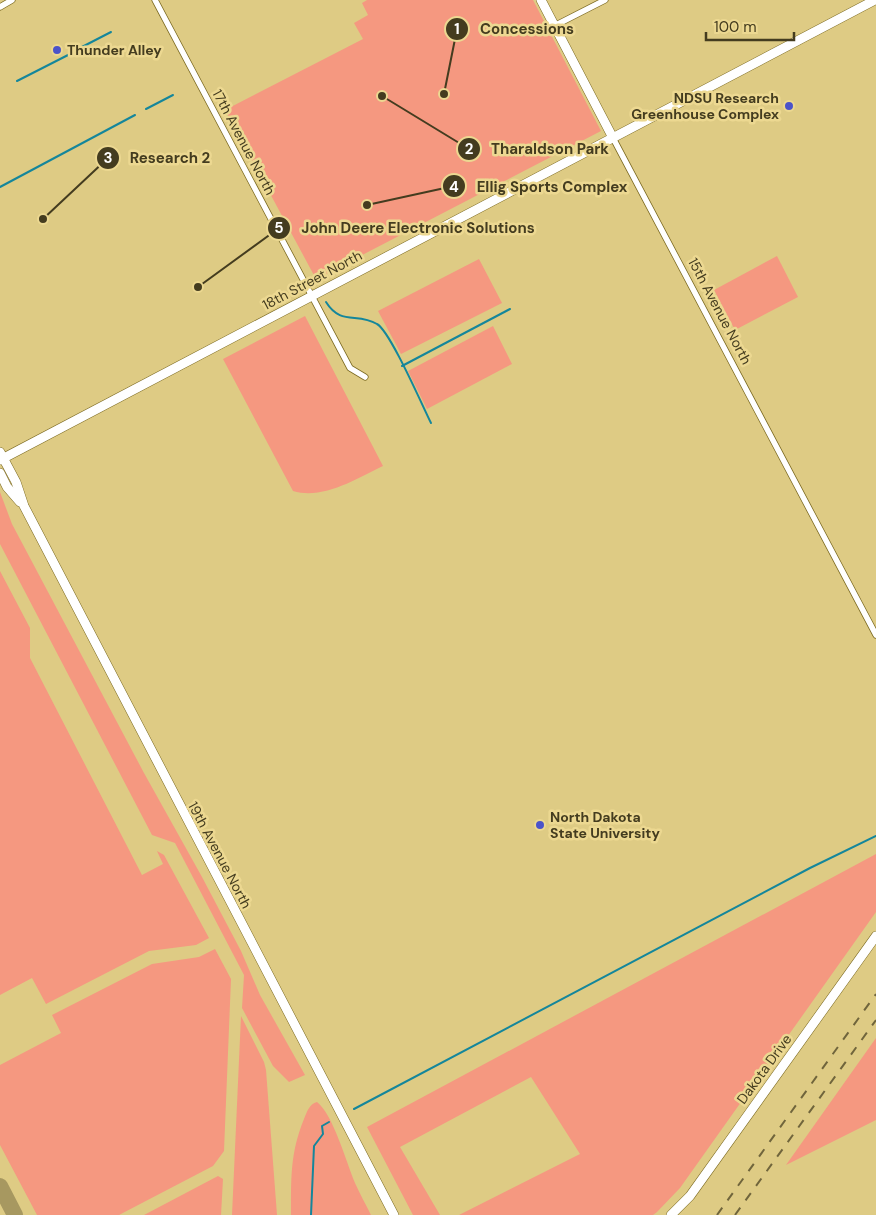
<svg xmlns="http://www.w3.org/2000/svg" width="876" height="1215" viewBox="0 0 876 1215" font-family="'DM Sans',sans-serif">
	<rect width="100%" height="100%" fill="#decb84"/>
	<g fill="#f59880">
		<polygon points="367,0 533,0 601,131 316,279 225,110 363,39 354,23 368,15 362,3"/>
		<polygon points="777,256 798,297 735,330 714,290"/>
		<polygon points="479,259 502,303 401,354 378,311"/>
		<path d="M305,316L383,466C356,479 323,500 293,491L223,359Z"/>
		<polygon points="493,326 512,364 427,409 408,371"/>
		<polygon points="0,492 12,524 144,773 202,877 241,951 260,995 305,1075 289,1082 273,1066 242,1008 244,975 175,843 152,835 0,544"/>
		<polygon points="0,571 30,628 30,658 142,875 163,864 157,851 164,855 209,938 196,945 149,951 46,1004 32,978 0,995"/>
		<polygon points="876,854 876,912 680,1188 657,1212 653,1215 459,1215 580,1154 531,1077 400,1147 440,1215 413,1215 367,1127"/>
		<polygon points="215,949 231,979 224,1151 213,1166 119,1215 37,1215 0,1145 0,1065 61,1033 52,1015 152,964 199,957"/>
		<polygon points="241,1016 264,1062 266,1070 277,1215 232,1215"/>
		<polygon points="876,1038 876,1120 786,1165"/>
		<path d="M317,1102C333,1114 347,1164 355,1183C360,1194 366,1205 371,1215H291C291,1179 290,1153 304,1119C307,1112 309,1104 317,1102Z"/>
		<polygon points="218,1176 223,1179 221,1215 144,1215"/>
	</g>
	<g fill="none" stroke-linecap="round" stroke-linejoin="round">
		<g stroke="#14869b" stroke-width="2">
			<polyline points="78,49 111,32"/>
			<polyline points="17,81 70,54"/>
			<polyline points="146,109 173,95"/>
			<polyline points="0,187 135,115"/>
			<path d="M326,302C341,326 357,312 377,324C390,331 422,405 431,423"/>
			<polyline points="402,366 510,309"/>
			<polyline points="354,1109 810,868 876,836"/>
			<polyline points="311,1215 314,1146 323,1134 322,1126 329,1122"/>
		</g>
		<polyline stroke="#a79860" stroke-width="16" points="0,1186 15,1215"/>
		<g stroke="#7b6920" stroke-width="7">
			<g id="street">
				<polyline points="155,0 350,368 365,377"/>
				<polyline points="0,7 12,0"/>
				<polyline points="554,26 605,0"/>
				<polyline points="613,138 876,635"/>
			</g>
		</g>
		<g stroke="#7b6920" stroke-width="10">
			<g id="secondary">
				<polyline points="541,0 613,138"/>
				<polyline points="0,460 875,0"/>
				<polyline points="671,1215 690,1196 876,936"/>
			</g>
		</g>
		<g stroke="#7b6920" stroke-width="10">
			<g id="primary">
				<polyline points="0,452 16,482 24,506 394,1215"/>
				<polyline points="0,473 7,487 20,502"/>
			</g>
		</g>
		<use href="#street" stroke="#fff" stroke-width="5.5"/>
		<use href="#secondary" stroke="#fff" stroke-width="9"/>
		<use href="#primary" stroke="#fff" stroke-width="9"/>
		<g stroke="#70653c" stroke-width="2" stroke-dasharray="9 9" stroke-linecap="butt">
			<polyline points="717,1215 876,994"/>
			<polyline points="735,1215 876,1020"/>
		</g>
	</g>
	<g fill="#4b53c9" stroke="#ecd891" stroke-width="2">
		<circle cx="57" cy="50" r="5"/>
		<circle cx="789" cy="106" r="5"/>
		<circle cx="540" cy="825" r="5"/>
	</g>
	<g text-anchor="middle" stroke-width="5" stroke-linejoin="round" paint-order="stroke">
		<g font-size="14" font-weight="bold" fill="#443c1f" stroke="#ecd891" text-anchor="start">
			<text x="67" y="55">Thunder Alley</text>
			<text x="779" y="103" text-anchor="end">NDSU Research<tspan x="779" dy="16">Greenhouse Complex</tspan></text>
			<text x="550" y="822">North Dakota<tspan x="550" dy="16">State University</tspan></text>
		</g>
		<g font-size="14" fill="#443c1f" stroke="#ecd891">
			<text transform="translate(244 142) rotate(62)" y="5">17th Avenue North</text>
			<text transform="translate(312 280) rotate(-28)" y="5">18th Street North</text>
			<text transform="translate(720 311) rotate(62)" y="5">15th Avenue North</text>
			<text transform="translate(220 855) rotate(62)" y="5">19th Avenue North</text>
			<text transform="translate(764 1069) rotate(-54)" y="5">Dakota Drive</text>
		</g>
	</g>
	<path fill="none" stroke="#443c1f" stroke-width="2" d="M444 94L457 29M382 96L469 149M43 219L108 158M367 205L454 186M198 287L279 228"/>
	<g fill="#443c1f" stroke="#ecd891" stroke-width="2">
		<circle cx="444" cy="94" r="5"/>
		<circle cx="382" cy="96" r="5"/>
		<circle cx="43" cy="219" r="5"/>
		<circle cx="367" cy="205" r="5"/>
		<circle cx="198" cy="287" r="5"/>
		<circle cx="457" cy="29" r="12"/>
		<circle cx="469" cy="149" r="12"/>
		<circle cx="108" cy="158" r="12"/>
		<circle cx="454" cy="186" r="12"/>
		<circle cx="279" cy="228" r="12"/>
	</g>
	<g font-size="15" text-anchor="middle" font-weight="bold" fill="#fff">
		<text x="457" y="34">1</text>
		<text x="469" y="154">2</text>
		<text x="108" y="163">3</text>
		<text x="454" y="192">4</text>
		<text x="279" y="233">5</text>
	</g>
	<g font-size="15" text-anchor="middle" font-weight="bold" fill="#443c1f" stroke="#ecd891" stroke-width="5" stroke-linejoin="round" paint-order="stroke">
		<text x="527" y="34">Concessions</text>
		<text x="550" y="154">Tharaldson Park</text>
		<text x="170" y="163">Research 2</text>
		<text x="552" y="192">Ellig Sports Complex</text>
		<text x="418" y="233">John Deere Electronic Solutions</text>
	</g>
	<path d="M706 32v8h88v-8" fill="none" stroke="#443c1f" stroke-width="2.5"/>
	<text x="714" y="32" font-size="15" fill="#443c1f" stroke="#ecd891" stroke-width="4" paint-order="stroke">100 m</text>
</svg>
